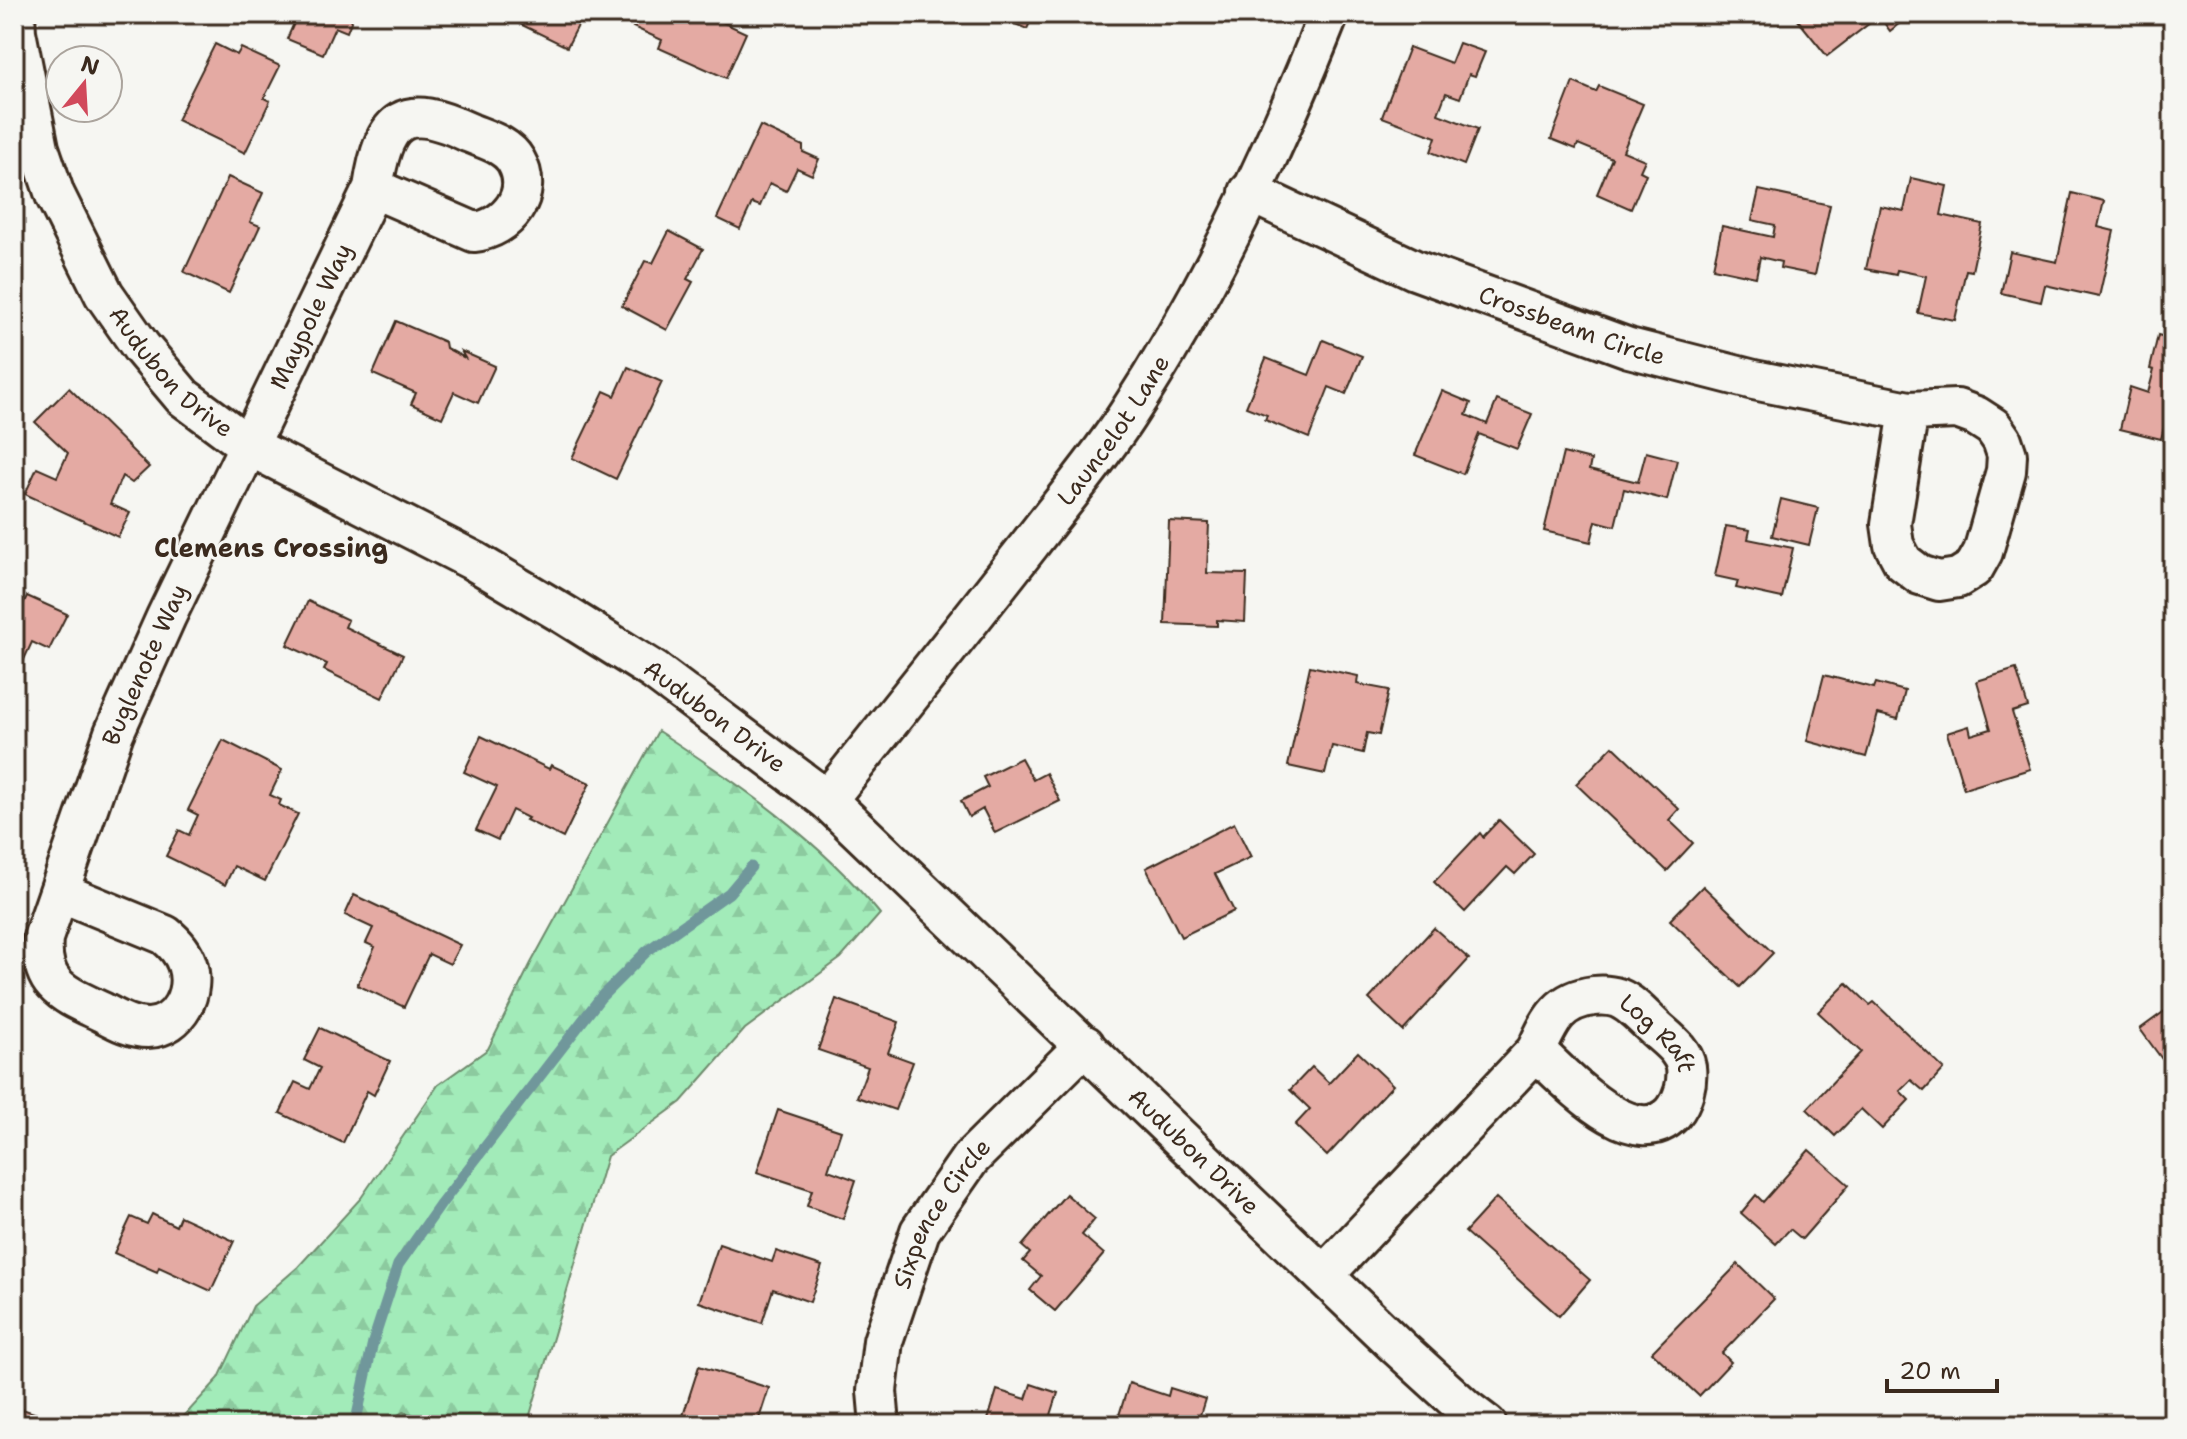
<svg xmlns="http://www.w3.org/2000/svg" width="2187" height="1439" viewBox="0 0 2187 1439" font-family="'Shantell Sans',sans-serif">
	<defs>
		<pattern id="forest-firs" width="22" height="20" patternUnits="userSpaceOnUse" patternTransform="scale(2)"><rect width="22" height="20" fill="#a2ebb9"/><path d="M5 1l3.5 6h-7zM16 11l3.5 6h-7z" fill="#8cca9f"/></pattern>
		<pattern id="park-crowns" width="20" height="18" patternUnits="userSpaceOnUse" patternTransform="scale(2)"><rect width="20" height="18" fill="#a2ebb9"/><path d="M2 6a3 3 0 1 1 6 0M12 15a3 3 0 1 1 6 0" fill="none" stroke="#8cca9f"/></pattern>
	</defs>
	<rect width="100%" height="100%" fill="#f6f6f2"/>
	<filter id="ink" filterUnits="userSpaceOnUse"><feTurbulence type="fractalNoise" baseFrequency=".0125" numOctaves="2"/><feDisplacementMap in="SourceGraphic" scale="16" xChannelSelector="R" yChannelSelector="G"/><feConvolveMatrix kernelMatrix="1 2 1 2 8 2 1 2 1" color-interpolation-filters="sRGB"/></filter>
	<g filter="url(#ink)">
		<path fill="url(#forest-firs)" stroke="#6e8a6c" stroke-width="2" d="M658,731C738,783 819,839 880,914L841,958L745,1029L681,1102L607,1156L527,1425H176L219,1378L253,1306L298,1267L361,1198L438,1085L488,1049L531,963Z"/>
		<polygon fill="url(#park-crowns)" stroke="#6e8a6c" stroke-width="2" points="403,1412 451,1425 382,1425"/>
		<g fill="none" stroke-linecap="round" stroke-linejoin="round">
			<polyline stroke="#6f979b" stroke-width="11" points="355,1425 373,1342 398,1265 441,1204 601,997 647,951 729,893 751,867"/>
		</g>
		<g fill="#e4aaa3" stroke="#3b2a1e" stroke-width="2">
			<polygon points="298,14 354,14 347,32 335,27 323,54 287,39"/>
			<polygon points="506,14 584,14 567,47 518,23 517,20"/>
			<polygon points="639,14 705,14 746,33 726,78 659,48 662,40 633,27"/>
			<polygon points="991,14 1034,14 1027,29"/>
			<polygon points="1793,14 1911,14 1890,31 1879,16 1827,56"/>
			<polygon points="1459,43 1485,52 1475,76 1469,74 1460,98 1446,93 1438,114 1478,129 1464,165 1431,152 1436,137 1382,117 1409,47 1451,63"/>
			<polygon points="215,44 237,55 241,48 280,66 264,98 270,101 245,153 177,120"/>
			<polygon points="1573,82 1596,92 1599,86 1643,104 1623,151 1645,160 1640,171 1646,174 1631,209 1597,194 1612,158 1578,144 1576,149 1551,139"/>
			<polygon points="760,126 803,146 803,152 819,159 812,175 797,168 786,191 770,183 760,206 752,203 740,229 717,218"/>
			<polygon points="228,177 263,193 250,222 260,226 229,293 184,272"/>
			<polygon points="1911,178 1947,186 1941,215 1982,224 1972,271 1966,270 1955,320 1918,313 1926,276 1897,270 1896,275 1866,269 1880,206 1904,211"/>
			<polygon points="1759,190 1830,205 1815,275 1780,268 1781,262 1760,257 1756,277 1713,268 1722,226 1773,237 1775,225 1752,220"/>
			<polygon points="2072,193 2104,201 2098,227 2114,231 2099,297 2045,285 2041,302 2001,293 2010,252 2057,262"/>
			<polygon points="669,231 703,249 687,279 693,282 667,330 622,306 645,261 653,263"/>
			<polygon points="396,321 445,342 446,348 465,358 461,351 495,366 478,403 454,392 442,418 411,404 416,393 373,374"/>
			<polygon points="2158,335 2173,339 2173,401 2171,401 2161,439 2120,429 2130,387 2148,393 2154,370 2150,369"/>
			<polygon points="1323,340 1362,356 1346,394 1329,387 1309,438 1265,420 1267,415 1246,407 1266,358 1309,375"/>
			<polygon points="628,367 662,382 616,479 572,458 604,391 615,396"/>
			<polygon points="69,388 149,467 132,483 122,476 110,504 130,513 118,537 25,494 37,468 57,477 68,453 35,422"/>
			<polygon points="1442,391 1471,403 1466,415 1487,424 1497,400 1532,414 1517,449 1479,434 1463,474 1415,455"/>
			<polygon points="1646,452 1677,460 1667,500 1624,489 1615,526 1596,521 1591,542 1544,531 1563,453 1591,460 1589,470 1638,482"/>
			<polygon points="1781,499 1818,508 1809,545 1772,536"/>
			<polygon points="1169,521 1209,523 1207,573 1247,574 1245,622 1217,620 1217,626 1165,624"/>
			<polygon points="1726,526 1750,530 1748,539 1793,548 1782,598 1736,588 1738,581 1715,576"/>
			<polygon points="27,596 67,614 49,650 32,642 16,677 14,602 22,606"/>
			<polygon points="308,601 348,620 345,627 403,655 382,698 324,670 327,664 287,645"/>
			<polygon points="1310,666 1358,676 1357,684 1389,690 1379,735 1367,733 1363,753 1332,746 1325,774 1288,766"/>
			<polygon points="2016,669 2028,707 2012,712 2030,769 1964,789 1947,733 1969,726 1971,735 1991,729 1977,681"/>
			<polygon points="1824,675 1874,688 1876,683 1905,691 1898,719 1878,714 1866,757 1807,741"/>
			<polygon points="481,736 549,769 551,765 590,783 563,838 526,820 528,818 512,810 498,840 476,830 497,787 464,772"/>
			<polygon points="223,740 282,770 270,795 281,800 279,805 298,814 265,881 234,866 225,885 166,856 179,830 189,835 198,815 188,810"/>
			<polygon points="1613,746 1679,809 1669,820 1693,843 1667,871 1576,784"/>
			<polygon points="1021,758 1033,780 1046,773 1060,801 995,833 983,809 969,817 961,801 988,787 983,777"/>
			<polygon points="1499,820 1534,854 1515,874 1507,867 1465,912 1434,882 1480,833 1483,837"/>
			<polygon points="1234,823 1251,857 1215,874 1234,911 1181,937 1146,868"/>
			<polygon points="1703,886 1773,953 1740,987 1670,920"/>
			<polygon points="354,895 460,945 450,964 429,954 404,1007 357,985 375,947 366,943 373,928 345,915"/>
			<polygon points="1434,928 1469,959 1403,1031 1369,999"/>
			<polygon points="1847,983 1870,1005 1874,1002 1944,1069 1924,1091 1911,1080 1900,1091 1909,1100 1882,1129 1861,1109 1835,1136 1807,1109 1861,1052 1818,1012"/>
			<polygon points="836,999 899,1022 888,1053 913,1062 895,1110 857,1097 868,1067 818,1050"/>
			<polygon points="2173,1005 2173,1062 2167,1066 2140,1029"/>
			<polygon points="320,1028 390,1061 374,1095 367,1091 343,1143 280,1113 295,1082 310,1089 320,1068 304,1060"/>
			<polygon points="1358,1052 1393,1085 1327,1156 1295,1125 1310,1109 1290,1090 1312,1067 1329,1083"/>
			<polygon points="778,1110 841,1131 828,1170 856,1180 843,1219 807,1206 812,1190 757,1172"/>
			<polygon points="1809,1150 1849,1185 1802,1239 1790,1229 1776,1244 1741,1213 1756,1195 1763,1202"/>
			<polygon points="1066,1194 1095,1219 1082,1235 1104,1254 1055,1311 1030,1290 1041,1276 1023,1261 1030,1253 1022,1246"/>
			<polygon points="1496,1198 1590,1280 1559,1316 1465,1232"/>
			<polygon points="152,1214 176,1226 180,1216 234,1241 211,1291 159,1267 157,1272 114,1253 131,1217 147,1224"/>
			<polygon points="719,1244 772,1262 776,1251 822,1266 810,1302 773,1289 762,1323 699,1302"/>
			<polygon points="1738,1264 1774,1299 1722,1353 1731,1362 1699,1396 1652,1352"/>
			<polygon points="699,1366 769,1388 757,1425 680,1425"/>
			<polygon points="1129,1383 1168,1396 1170,1388 1205,1399 1197,1425 1116,1425"/>
			<polygon points="1031,1384 1058,1393 1051,1415 1061,1418 1059,1425 976,1425 977,1421 987,1423 997,1390 1026,1399"/>
			<polygon points="22,1409 58,1421 57,1425 14,1425 14,1413 20,1415"/>
		</g>
		<g fill="none" stroke-linecap="round" stroke-linejoin="round">
			<g stroke="#3b2a1e" stroke-width="44">
				<g id="street">
					<path id="s1" d="M15,14L16,32L39,148L55,195L104,294L141,347L183,397L249,446L474,561L565,615L653,670L827,800L1398,1347L1466,1409L1487,1425"/>
					<path id="s2" d="M1249,192L1415,270L1629,348L1754,380L1909,411L1957,409L1976,416L1993,427L2002,440L2007,455L2006,471L1983,552L1974,568L1958,578L1939,581L1920,575L1903,562L1894,545L1891,524L1909,411"/>
					<path id="s3" d="M827,800C895,715 963,630 1030,544C1063,501 1099,459 1128,414C1209,290 1274,152 1329,14"/>
					<path id="s4" d="M60,892L165,935C175,943 183,952 187,964C196,991 180,1027 148,1028C131,1028 117,1020 102,1012C64,994 39,986 43,938L114,733L166,617L373,188C384,116 404,102 470,133C487,140 507,145 516,161C535,194 507,229 474,232L373,188"/>
					<path id="s5" d="M1324,1275L1536,1051C1550,1021 1558,1000 1594,996C1602,995 1612,996 1618,998C1633,1004 1645,1019 1656,1029C1668,1040 1683,1050 1686,1067C1688,1083 1683,1101 1673,1113C1633,1155 1565,1077 1536,1051"/>
					<path id="s6" d="M880,1425L877,1391L883,1341L920,1231L970,1159L1085,1045"/>
				</g>
			</g>
			<use href="#street" stroke="#f6f6f2" stroke-width="38"/>
		</g>
	</g>
	<g text-anchor="middle" stroke-width="6" stroke-linejoin="round" paint-order="stroke">
		<g font-size="24" fill="#3b2a1e" stroke="#f6f6f2">
			<text dy="8" stroke="none"><textPath href="#s4" startOffset="1068">Maypole Way</textPath></text>
			<text dy="8" stroke="none"><textPath href="#s2" startOffset="350">Crossbeam Circle</textPath></text>
			<text dy="8" stroke="none"><textPath href="#s1" startOffset="400">Audubon Drive</textPath></text>
			<text dy="8" stroke="none"><textPath href="#s3" startOffset="468">Launcelot Lane</textPath></text>
			<text dy="8" stroke="none"><textPath href="#s4" startOffset="682">Buglenote Way</textPath></text>
			<text dy="8" stroke="none"><textPath href="#s1" startOffset="1048">Audubon Drive</textPath></text>
			<text dy="8" stroke="none"><textPath href="#s5" startOffset="472">Log Raft</textPath></text>
			<text dy="8" stroke="none"><textPath href="#s1" startOffset="1696">Audubon Drive</textPath></text>
			<text dy="8" stroke="none"><textPath href="#s6" startOffset="226">Sixpence Circle</textPath></text>
		</g>
		<g font-size="26" font-weight="bold" fill="#3b2a1e" stroke="#f6f6f2">
			<text x="271" y="557">Clemens Crossing</text>
		</g>
	</g>
	<rect width="2187" height="1439" fill="none" stroke="#f6f6f2" stroke-width="48"/>
	<rect x="24" y="24" width="2139" height="1391" fill="none" stroke="#3b2a1e" stroke-width="3" filter="url(#ink)"/>
	<g transform="translate(84 84) rotate(18)"><circle r="38" fill="#f6f6f2" stroke="#aba49d" stroke-width="2"/>
	<path d="M0-6L14 30L0 20L-14 30Z" fill="#d1495b"/>
	<text y="-12" font-size="22" font-weight="bold" text-anchor="middle" fill="#3b2a1e">N</text>
	</g>
	<path d="M1887 1379v12h110v-12" fill="none" stroke="#3b2a1e" stroke-width="4"/>
	<text x="1899" y="1379" font-size="24" fill="#3b2a1e" stroke="#f6f6f2" stroke-width="6" paint-order="stroke">20 m</text>
</svg>
